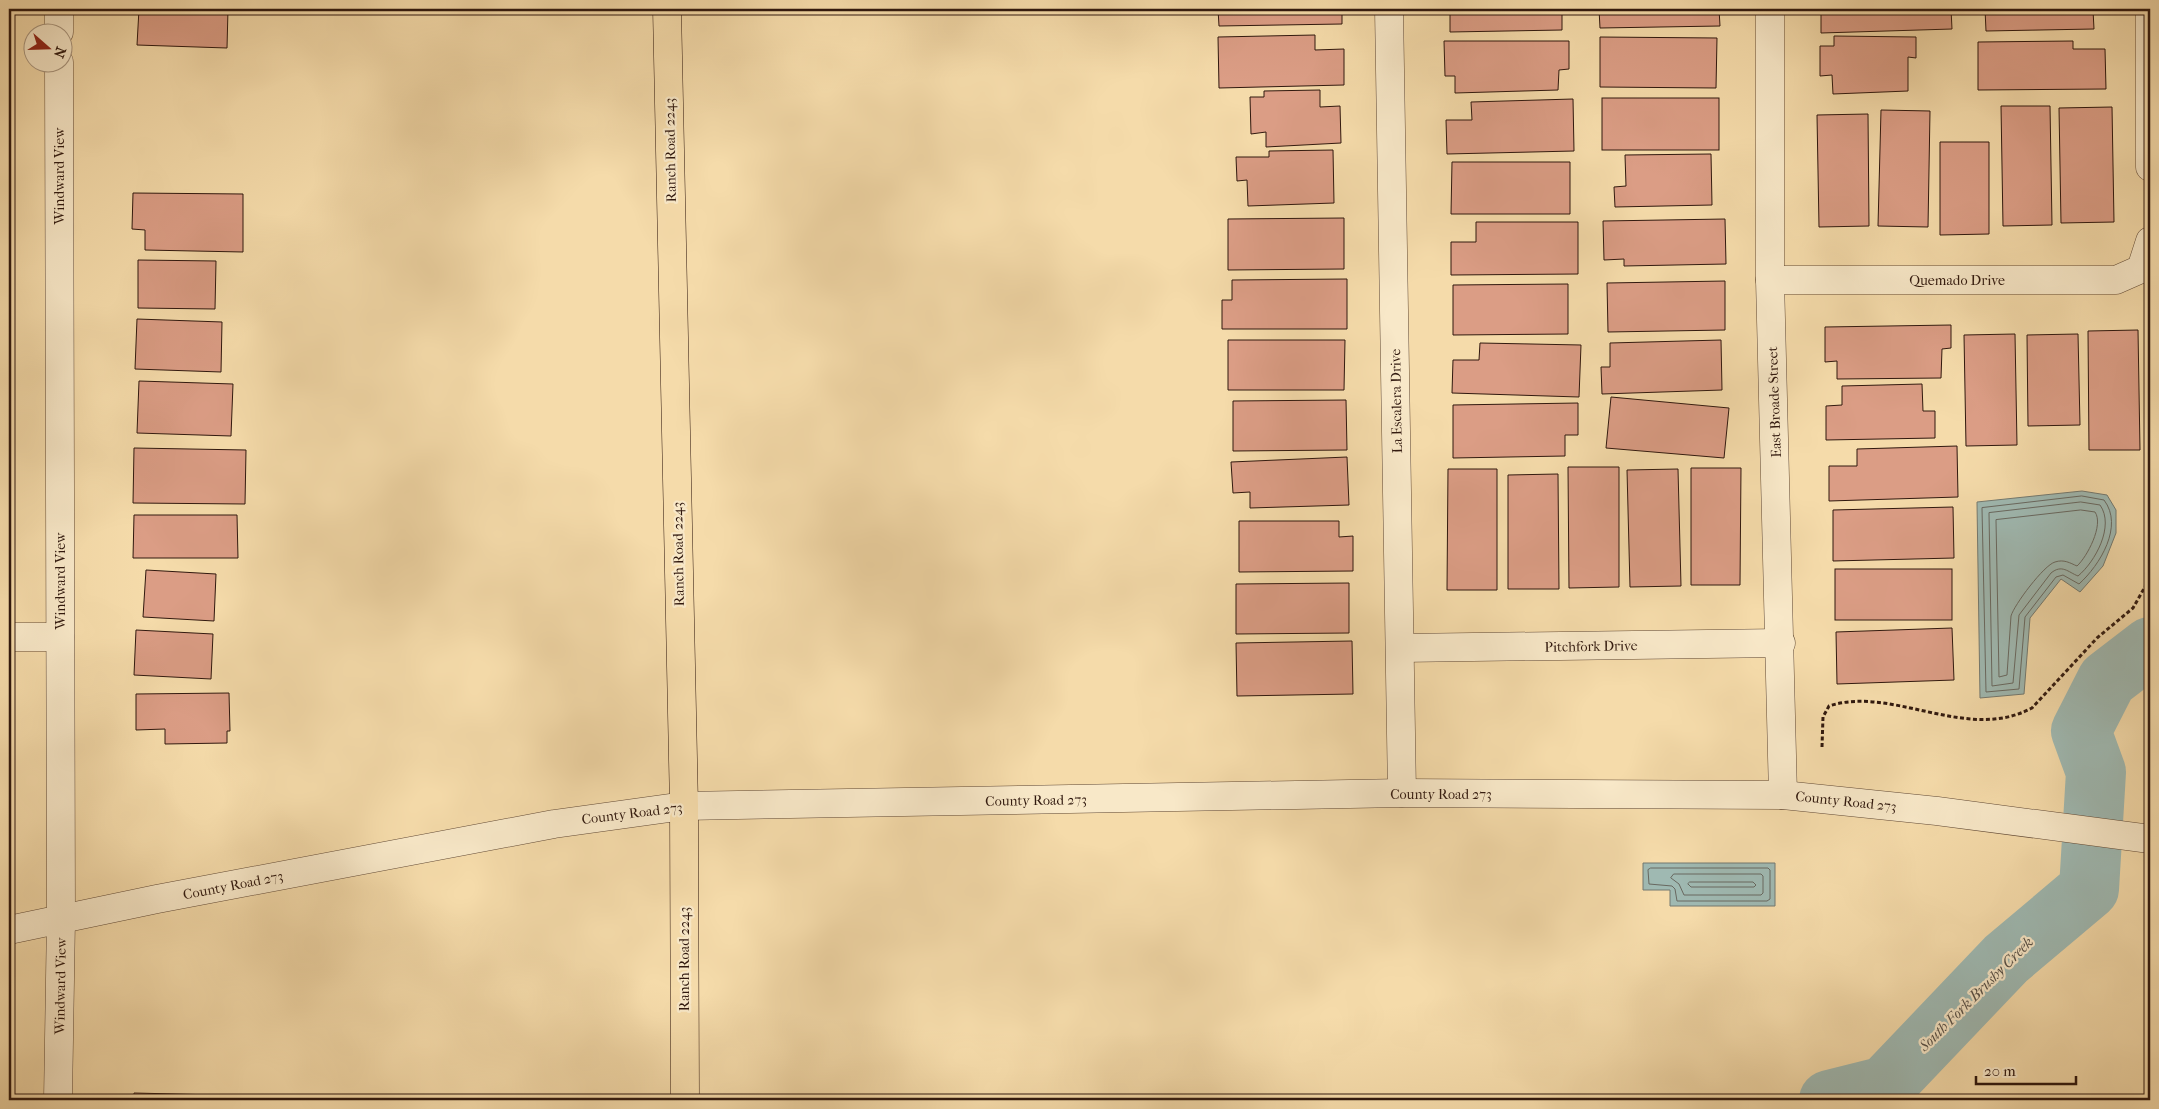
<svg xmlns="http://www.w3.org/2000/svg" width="2159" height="1109" viewBox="0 0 2159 1109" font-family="'IM FELL French Canon',serif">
	<rect width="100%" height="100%" fill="#f5dbaa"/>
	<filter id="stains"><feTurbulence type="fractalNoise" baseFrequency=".004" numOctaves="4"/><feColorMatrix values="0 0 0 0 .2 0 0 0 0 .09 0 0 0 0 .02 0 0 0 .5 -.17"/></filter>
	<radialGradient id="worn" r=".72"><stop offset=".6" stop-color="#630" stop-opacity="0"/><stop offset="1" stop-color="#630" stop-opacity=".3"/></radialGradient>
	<g fill="#9fb9b2" stroke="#737970">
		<polygon points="2082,491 2107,495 2116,510 2116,533 2103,566 2080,592 2061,579 2030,618 2024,694 1980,698 1977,502"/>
		<polygon points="1643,863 1775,863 1775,906 1670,906 1670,890 1643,890"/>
	</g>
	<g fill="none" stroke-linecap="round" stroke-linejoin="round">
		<g stroke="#686860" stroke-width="1">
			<path d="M2082,496L2104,500C2124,526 2100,565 2079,584L2063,575L2056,577L2025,617L2019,689L1986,692L1982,508Z"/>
			<path d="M2081,502L2100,505C2115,526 2095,562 2078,576C2068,572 2062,564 2051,573L2019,615L2013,683L1992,686L1989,513Z"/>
			<path d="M2081,510L2095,512C2104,525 2087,557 2077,566C2070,563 2064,559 2055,562C2044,565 2014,605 2011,616L2007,675L1999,677L1996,520Z"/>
			<polygon points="1651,868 1768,868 1770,870 1770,899 1767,901 1677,901 1675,889 1672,886 1649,884 1648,870"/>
			<polygon points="1674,874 1761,874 1763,876 1763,893 1761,895 1684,895 1679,884 1671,878"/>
			<polygon points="1690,882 1753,882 1756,885 1754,887 1691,887 1688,884"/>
		</g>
		<polyline stroke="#9fb9b2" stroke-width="60" points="1829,1100 1885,1086 2006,959 2089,889 2096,772 2081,731 2107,680 2150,647"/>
	</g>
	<g fill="#db9d85" stroke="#30180e">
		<polygon points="139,9 228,9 227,48 137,45"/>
		<polygon points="1218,9 1342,9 1342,24 1219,26"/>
		<polygon points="1450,9 1562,9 1562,30 1450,32"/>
		<polygon points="1599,9 1719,9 1720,26 1600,28"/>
		<polygon points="1821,9 1951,9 1952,29 1821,33"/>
		<polygon points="1985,9 2109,9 2109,10 2093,10 2094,29 1986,31"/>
		<polygon points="1315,35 1315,50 1344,49 1344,85 1219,88 1218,37"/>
		<polygon points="1834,36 1916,37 1916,58 1908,57 1908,91 1833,94 1832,75 1820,76 1820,46 1834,46"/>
		<polygon points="1600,37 1717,38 1716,88 1600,87"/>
		<polygon points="1444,41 1569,41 1569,69 1559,70 1558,90 1455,93 1455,76 1445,76"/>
		<polygon points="2073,41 2073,49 2105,49 2106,89 1978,90 1978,42"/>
		<polygon points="1320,90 1320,107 1340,106 1341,143 1266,147 1266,132 1251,134 1250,97 1264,97 1264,91"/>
		<rect x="1602" y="98" width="117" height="52"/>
		<polygon points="1573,99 1574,151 1447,154 1446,120 1472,120 1471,102"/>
		<polygon points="2001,106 2050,106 2052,225 2003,226"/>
		<polygon points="2112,107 2114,222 2061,223 2059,108"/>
		<polygon points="1881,110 1930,111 1928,227 1878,226"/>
		<polygon points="1868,114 1869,226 1819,227 1817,115"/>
		<polygon points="1940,142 1989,142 1989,234 1940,235"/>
		<polygon points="1333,150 1334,203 1248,206 1247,180 1237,181 1236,157 1269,157 1269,151"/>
		<polygon points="1711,154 1712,205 1615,207 1614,187 1626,186 1625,155"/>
		<polygon points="1452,162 1570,162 1570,214 1451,214"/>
		<polygon points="133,193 243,194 243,252 145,250 145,230 132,229"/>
		<polygon points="1344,218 1344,269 1228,270 1228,219"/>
		<polygon points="1725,219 1726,264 1624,266 1624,259 1604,260 1603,221"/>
		<polygon points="1476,222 1578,222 1578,274 1451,275 1451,242 1476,242"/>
		<polygon points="138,260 216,261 215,309 138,308"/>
		<polygon points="1347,279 1347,329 1222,329 1222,300 1232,300 1232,280"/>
		<polygon points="1725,281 1725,330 1608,332 1607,283"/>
		<polygon points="1568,284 1568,334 1453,335 1453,285"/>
		<polygon points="137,319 222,322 221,372 135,369"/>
		<polygon points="1951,325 1951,348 1942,349 1941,378 1837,379 1837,361 1825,362 1825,327"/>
		<polygon points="2138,330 2140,450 2089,450 2088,331"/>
		<polygon points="2015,334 2017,445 1966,446 1964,335"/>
		<polygon points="2078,334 2080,425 2028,426 2027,335"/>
		<polygon points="1228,340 1345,340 1344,390 1228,390"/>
		<polygon points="1721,340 1722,390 1602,394 1601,367 1610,367 1610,343"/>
		<polygon points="1480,343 1581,345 1579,397 1452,393 1453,360 1479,360"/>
		<polygon points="139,381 233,384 231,436 137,433"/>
		<polygon points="1922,384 1923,411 1935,411 1935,438 1826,440 1826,406 1842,405 1842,386"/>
		<polygon points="1611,397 1729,408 1724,458 1606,448"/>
		<polygon points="1346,400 1347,450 1233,451 1233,401"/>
		<polygon points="1578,403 1578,435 1565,435 1565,456 1453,458 1453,405"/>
		<polygon points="1957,446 1958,497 1829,501 1829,466 1857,466 1857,449"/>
		<polygon points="134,448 246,450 245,504 133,503"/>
		<polygon points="1347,457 1349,505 1250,508 1250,492 1233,493 1231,462"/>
		<polygon points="1568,467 1619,467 1619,587 1569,588"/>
		<polygon points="1691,468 1741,468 1740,585 1691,585"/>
		<polygon points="1448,469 1497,469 1497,590 1447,590"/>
		<polygon points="1678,469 1681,586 1630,587 1627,470"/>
		<polygon points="1558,474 1559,589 1508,589 1508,475"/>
		<polygon points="1953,507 1954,558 1833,561 1833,510"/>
		<polygon points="134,515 237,515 238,558 133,558"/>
		<polygon points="1239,521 1339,521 1339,537 1353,536 1353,571 1239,572"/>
		<rect x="1835" y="569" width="117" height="51"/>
		<polygon points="146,570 216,574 214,621 143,617"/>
		<polygon points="1349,583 1349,633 1236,634 1236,584"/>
		<polygon points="1952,628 1954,680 1837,684 1836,632"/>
		<polygon points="136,630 213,634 211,679 134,675"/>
		<polygon points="1352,641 1353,694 1237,696 1236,643"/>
		<polygon points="229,693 230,731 227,731 227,743 165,744 165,729 136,730 136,694"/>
		<polygon points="134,1093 216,1095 216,1100 134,1100"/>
	</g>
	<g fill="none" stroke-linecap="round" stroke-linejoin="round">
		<g stroke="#614935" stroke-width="29">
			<g id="minor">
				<polyline points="59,9 59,32"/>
				<polyline points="1389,9 1402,793"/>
				<polyline points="1770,9 1770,280 1783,795"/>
				<polyline points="2150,9 2150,167"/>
				<polyline points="1770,280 2116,280 2141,269 2150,241"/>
				<polyline points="9,637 60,637"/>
				<polyline points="1401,648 1781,643"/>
				<polyline points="9,930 157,899 554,824 684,806 1402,793 1783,795 1937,811 2150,839"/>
				<polyline points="58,1100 61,919 59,62"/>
			</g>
		</g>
		<g stroke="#30180e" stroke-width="29">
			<polyline id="major" points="667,9 684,806 685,1100"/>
		</g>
		<path stroke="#30180e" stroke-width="3" stroke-dasharray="4 2.5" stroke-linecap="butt" d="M1822,747L1823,717L1829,706C1893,685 1966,743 2032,708L2097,638L2133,608L2150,578"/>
		<use href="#minor" stroke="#f8e8c8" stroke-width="28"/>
		<use href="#major" stroke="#f5dbaa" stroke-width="28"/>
	</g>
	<g text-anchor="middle" stroke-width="4.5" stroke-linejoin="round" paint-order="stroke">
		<g font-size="14" fill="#30180e" stroke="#f8e8c8">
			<text transform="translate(670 150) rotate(-91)" y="5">Ranch Road 2243</text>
			<text transform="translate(59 176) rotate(-90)" y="5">Windward View</text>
			<text x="1957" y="285">Quemado Drive</text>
			<text transform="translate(1396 401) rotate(-91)" y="5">La Escalera Drive</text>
			<text transform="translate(1774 402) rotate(-92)" y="5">East Broade Street</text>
			<text transform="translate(678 554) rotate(-91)" y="5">Ranch Road 2243</text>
			<text transform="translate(60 581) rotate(-90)" y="5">Windward View</text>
			<text transform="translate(1591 646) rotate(-1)" y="5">Pitchfork Drive</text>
			<text x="1441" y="799">County Road 273</text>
			<text transform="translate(1036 800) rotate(-1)" y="5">County Road 273</text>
			<text transform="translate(1846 801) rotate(6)" y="5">County Road 273</text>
			<text transform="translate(632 813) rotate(-7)" y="5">County Road 273</text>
			<text transform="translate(233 885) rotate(-11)" y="5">County Road 273</text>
			<text transform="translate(684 959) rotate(-90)" y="5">Ranch Road 2243</text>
			<text transform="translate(60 986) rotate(-89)" y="5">Windward View</text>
		</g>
		<g font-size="15" font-style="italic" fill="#575047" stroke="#f8e8c8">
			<text transform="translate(1976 994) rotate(-45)" y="5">South Fork Brushy Creek</text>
		</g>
	</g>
	<rect width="2159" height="1109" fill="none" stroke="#f5dbaa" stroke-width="30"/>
	<rect x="10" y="10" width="2139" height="1089" fill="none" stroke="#30180e" stroke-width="2.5"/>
	<rect x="15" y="15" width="2129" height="1079" fill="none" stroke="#30180e"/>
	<g transform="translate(48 48) rotate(110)"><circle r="24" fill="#f8e8c8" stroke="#a8957e"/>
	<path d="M0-4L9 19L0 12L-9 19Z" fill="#8f2418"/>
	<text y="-8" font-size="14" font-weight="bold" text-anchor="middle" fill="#30180e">N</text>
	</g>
	<path d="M1976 1076v8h100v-8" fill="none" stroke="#30180e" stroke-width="2.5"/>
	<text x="1984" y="1076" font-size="15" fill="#30180e" stroke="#f8e8c8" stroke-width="4" paint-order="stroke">20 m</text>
	<rect width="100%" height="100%" filter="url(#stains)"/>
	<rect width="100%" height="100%" fill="url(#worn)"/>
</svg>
